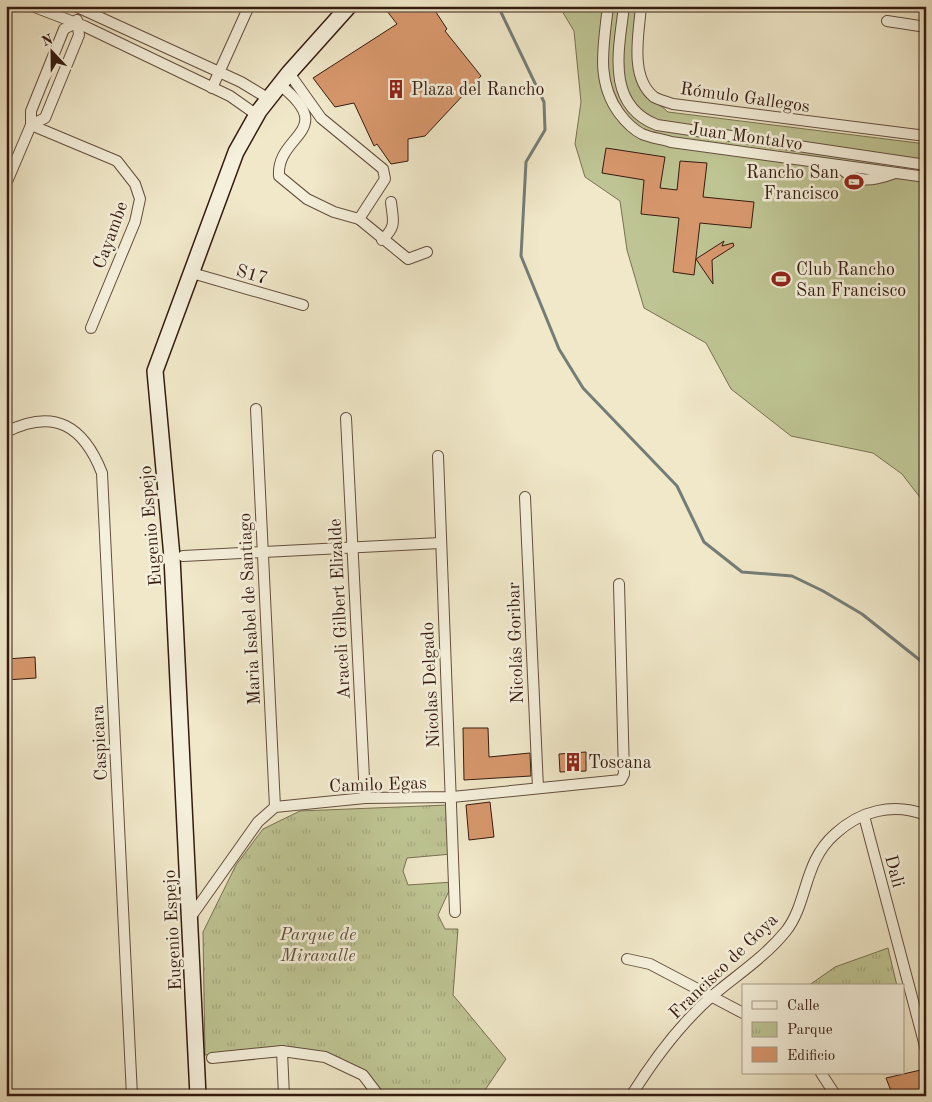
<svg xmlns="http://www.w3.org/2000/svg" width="932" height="1102" viewBox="0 0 932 1102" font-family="'Old Standard TT',serif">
	<defs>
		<pattern id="park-tufts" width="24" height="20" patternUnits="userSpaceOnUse" patternTransform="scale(1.25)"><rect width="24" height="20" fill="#bec493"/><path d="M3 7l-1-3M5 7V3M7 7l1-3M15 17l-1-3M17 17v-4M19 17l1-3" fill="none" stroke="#a4a87e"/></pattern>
	</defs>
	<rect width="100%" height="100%" fill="#f0e8c9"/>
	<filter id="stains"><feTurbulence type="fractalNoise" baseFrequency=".004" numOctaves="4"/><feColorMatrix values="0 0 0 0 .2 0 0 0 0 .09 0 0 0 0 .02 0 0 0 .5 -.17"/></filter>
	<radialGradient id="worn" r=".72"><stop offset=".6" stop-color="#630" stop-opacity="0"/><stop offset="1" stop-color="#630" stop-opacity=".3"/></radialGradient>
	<polygon fill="#bec493" stroke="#7a7052" points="559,6 637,6 643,90 668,112 926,144 926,501 922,500 902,474 873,453 791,436 731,389 706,343 644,308 627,250 620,201 585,177 575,144 581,102 574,31"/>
	<g fill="url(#park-tufts)" stroke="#7a7052">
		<polygon points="448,805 452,854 407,858 403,871 408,885 453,882 438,915 445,929 458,929 453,995 506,1059 481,1096 379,1096 365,1078 327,1058 282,1048 205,1055 203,932 236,865 263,829 300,811"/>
		<polygon points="888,948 897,986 808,986 835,967"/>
	</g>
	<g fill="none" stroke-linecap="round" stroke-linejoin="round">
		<polyline stroke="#737d77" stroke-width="3" points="498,6 544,102 545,130 526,162 521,256 559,349 583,388 677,486 704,542 742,572 792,576 823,591 862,614 926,665"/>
	</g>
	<g fill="#d7976c" stroke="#351b10">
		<polygon points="383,6 432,6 447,29 445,31 481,76 425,136 408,139 408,161 391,164 377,144 374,146 354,103 335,107 313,78 397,24"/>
		<polygon points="606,148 665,157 660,188 677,190 680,161 707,163 703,197 754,202 751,228 700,223 694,275 673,272 679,218 641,214 644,180 602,173"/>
		<polygon points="724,241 722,246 733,243 734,246 712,260 713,284 696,259"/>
		<polygon points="35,657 36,678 6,680 6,659"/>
		<polygon points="463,728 488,728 489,757 530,753 531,776 464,780"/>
		<polygon points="586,752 586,771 560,772 559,754"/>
		<polygon points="490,802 494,837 469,840 466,805"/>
		<polygon points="925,1069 926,1096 893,1096 886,1078"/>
	</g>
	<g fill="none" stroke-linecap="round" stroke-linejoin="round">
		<g stroke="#644e3e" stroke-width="12">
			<g id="street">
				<polyline points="32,6 84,26 230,96 257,115"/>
				<polyline points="75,6 241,82 269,99"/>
				<path d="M608,6C604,44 595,80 619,113C625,121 632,129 642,134C651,138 662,139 671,142L926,177"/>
				<path d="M624,6C619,49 605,105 657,125L926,165"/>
				<path d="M641,6C639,33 629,77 654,97C659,100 667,102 673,104L926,136"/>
				<polyline points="887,21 926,27"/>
				<polyline points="289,73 321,118 383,169 385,179 359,219"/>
				<path d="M280,85C339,132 276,134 279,176L307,199L334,212L359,219L408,259L427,252"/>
				<polyline points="212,88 249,6"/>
				<polyline points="31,125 117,161 135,184 140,199 135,222 91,328"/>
				<polyline points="31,125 45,118 79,35 77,20"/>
				<path d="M838,165C855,185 873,181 895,173"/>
				<polyline points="6,184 31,125 31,111 64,29 76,23"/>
				<path d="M382,240C397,226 393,221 391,202"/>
				<polyline points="192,273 303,305"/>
				<polyline points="256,409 275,807"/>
				<polyline points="346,418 365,798"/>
				<path d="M6,432C55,407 84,427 102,473L132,1096"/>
				<polyline points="438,456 455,912"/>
				<polyline points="525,497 538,788"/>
				<polyline points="183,556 440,543"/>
				<polyline points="864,816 926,1050"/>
				<polyline points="190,918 258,822 275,807 365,798 452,797 621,780 624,774 619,584"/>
				<polyline points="627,959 650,964 743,1013"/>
				<polyline points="282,1051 284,1096"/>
				<polyline points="212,1058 282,1051 325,1057 363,1075 379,1096"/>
				<polyline points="821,1073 836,1096"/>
				<path d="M631,1096C654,1059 679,1025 712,996C737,975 765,957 786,931C808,903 803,862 835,834C860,811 893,802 926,815"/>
			</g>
		</g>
		<g stroke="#351b10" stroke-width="18">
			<polyline id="secondary" points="198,1096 172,557 155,371 236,152 259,111 289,73 349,6"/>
		</g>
		<use href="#street" stroke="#f5f0dc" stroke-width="10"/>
		<use href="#secondary" stroke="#f5f0dc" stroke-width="15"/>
	</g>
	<defs>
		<g id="building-bare" transform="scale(1.5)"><path d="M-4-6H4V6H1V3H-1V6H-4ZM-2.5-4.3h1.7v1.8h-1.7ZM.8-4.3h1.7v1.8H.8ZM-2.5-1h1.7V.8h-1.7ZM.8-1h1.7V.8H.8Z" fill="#8f2418" stroke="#f5f0dc" stroke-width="2.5" paint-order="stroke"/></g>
		<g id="stadium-bare" transform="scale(1.5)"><path d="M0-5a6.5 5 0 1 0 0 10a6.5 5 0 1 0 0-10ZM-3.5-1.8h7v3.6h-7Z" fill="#8f2418" stroke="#f5f0dc" stroke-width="2.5" paint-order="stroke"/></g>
	</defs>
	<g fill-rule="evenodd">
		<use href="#building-bare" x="396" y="89"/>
		<use href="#stadium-bare" x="854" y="182"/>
		<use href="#stadium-bare" x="781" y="279"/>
		<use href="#building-bare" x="573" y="762"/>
	</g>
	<g text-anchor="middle" stroke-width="5" stroke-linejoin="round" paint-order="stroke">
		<g font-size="18" fill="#351b10" stroke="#f5f0dc" text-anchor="start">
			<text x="411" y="95">Plaza del Rancho</text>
			<text x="839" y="178" text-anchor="end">Rancho San<tspan x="839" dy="21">Francisco</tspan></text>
			<text x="796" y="275">Club Rancho<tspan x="796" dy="21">San Francisco</tspan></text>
			<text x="588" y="768">Toscana</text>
		</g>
		<g font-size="18" fill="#351b10" stroke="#f5f0dc">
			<text transform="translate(745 97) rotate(8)" y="6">Rómulo Gallegos</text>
			<text transform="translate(746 136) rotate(8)" y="6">Juan Montalvo</text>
			<text transform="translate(110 235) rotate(-70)" y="6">Cayambe</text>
			<text transform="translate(252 274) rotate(16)" y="6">S17</text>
			<text transform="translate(150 526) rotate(-95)" y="6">Eugenio Espejo</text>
			<text transform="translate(249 609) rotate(-93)" y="6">Maria Isabel de Santiago</text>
			<text transform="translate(339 609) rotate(-93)" y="6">Araceli Gilbert Elizalde</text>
			<text transform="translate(515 643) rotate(-92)" y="6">Nicolás Goribar</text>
			<text transform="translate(430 685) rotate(-93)" y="6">Nicolas Delgado</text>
			<text transform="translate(99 743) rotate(-93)" y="6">Caspicara</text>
			<text transform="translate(378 784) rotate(-2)" y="6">Camilo Egas</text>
			<text transform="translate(895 871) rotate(75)" y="6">Dali</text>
			<text transform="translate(172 930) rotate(-93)" y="6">Eugenio Espejo</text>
			<text transform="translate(723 966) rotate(-44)" y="6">Francisco de Goya</text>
		</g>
		<g font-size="18" font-style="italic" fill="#5e4e37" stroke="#f5f0dc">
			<text x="318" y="940">Parque de<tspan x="318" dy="21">Miravalle</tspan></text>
		</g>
	</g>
	<rect width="932" height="1102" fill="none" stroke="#f0e8c9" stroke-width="25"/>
	<rect x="8" y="8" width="917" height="1087" fill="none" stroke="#351b10" stroke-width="2.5"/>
	<rect x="12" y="12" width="907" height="1077" fill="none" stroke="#351b10"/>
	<rect x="742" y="984" width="162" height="90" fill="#f5f0dc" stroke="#a89b8a"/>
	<rect x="752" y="1001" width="25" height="8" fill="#f5f0dc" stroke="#a89b8a"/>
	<text x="787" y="1010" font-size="15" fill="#351b10">Calle</text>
	<rect x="752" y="1022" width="25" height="15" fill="url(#park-tufts)" stroke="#a89b8a"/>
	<text x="787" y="1034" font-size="15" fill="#351b10">Parque</text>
	<rect x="752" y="1047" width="25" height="15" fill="#d7976c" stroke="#a89b8a"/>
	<text x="787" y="1060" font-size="15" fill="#351b10">Edificio</text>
	<g transform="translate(52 52) rotate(338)" stroke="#f5f0dc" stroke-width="4" paint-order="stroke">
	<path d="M0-4L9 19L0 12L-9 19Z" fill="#351b10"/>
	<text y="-8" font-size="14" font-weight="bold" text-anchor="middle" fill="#351b10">N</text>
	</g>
	<rect width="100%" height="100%" filter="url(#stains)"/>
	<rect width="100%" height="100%" fill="url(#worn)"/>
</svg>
